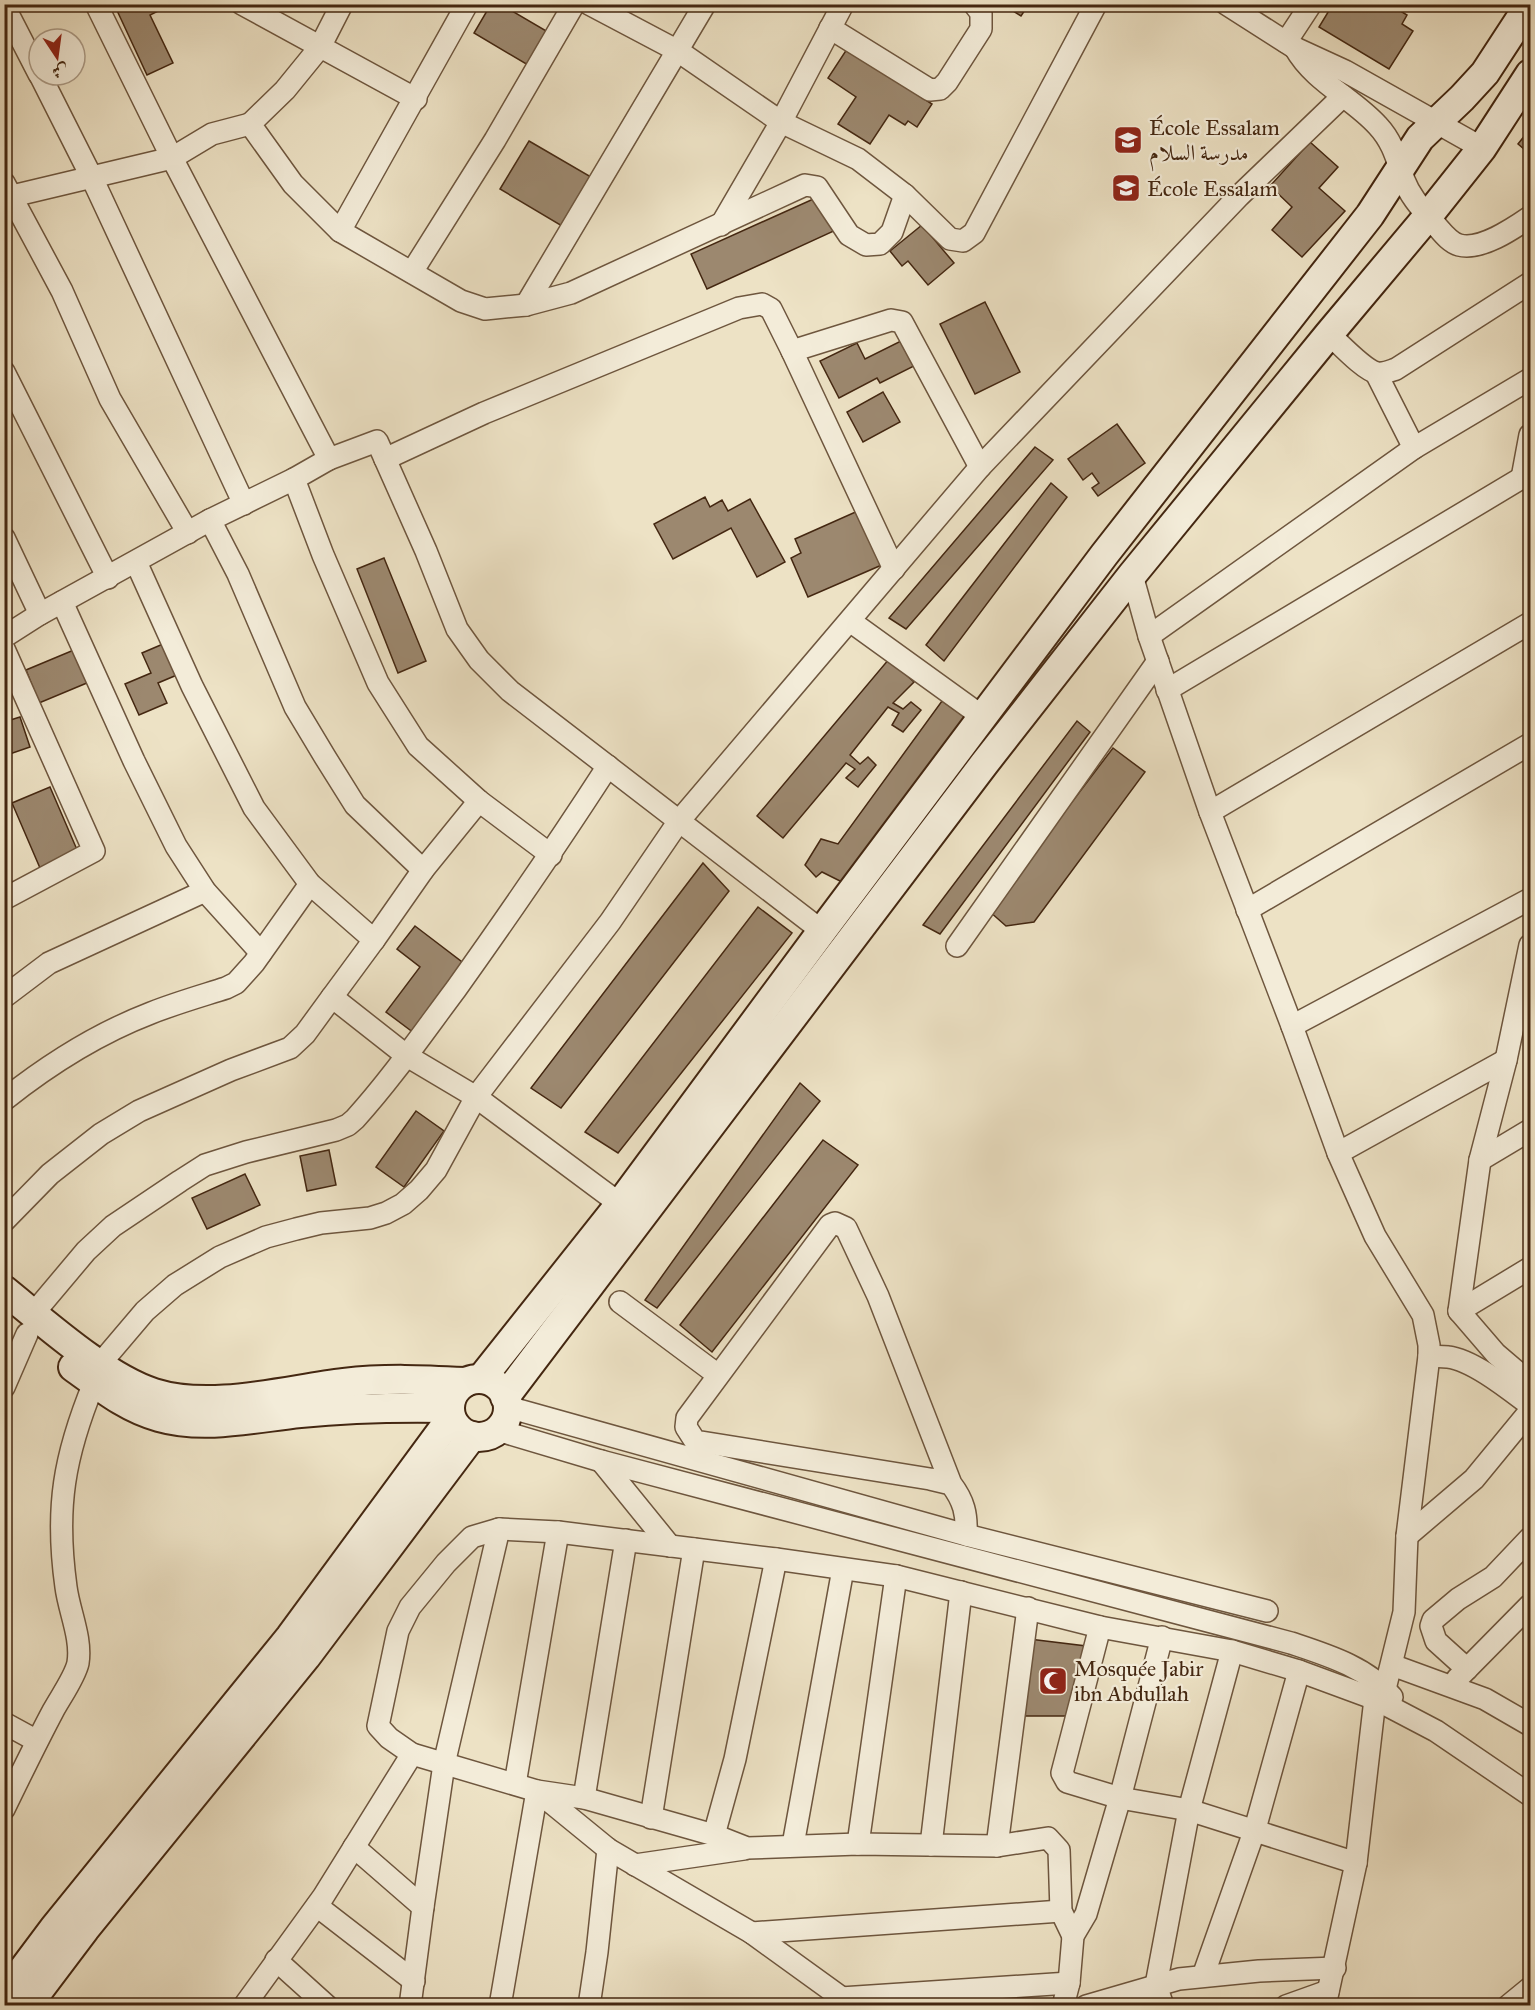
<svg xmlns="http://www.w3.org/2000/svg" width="1535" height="2010" viewBox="0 0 1535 2010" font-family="'IM FELL Great Primer',Amiri,serif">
	<rect width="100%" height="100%" fill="#ede2c5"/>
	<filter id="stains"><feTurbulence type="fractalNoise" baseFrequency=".00333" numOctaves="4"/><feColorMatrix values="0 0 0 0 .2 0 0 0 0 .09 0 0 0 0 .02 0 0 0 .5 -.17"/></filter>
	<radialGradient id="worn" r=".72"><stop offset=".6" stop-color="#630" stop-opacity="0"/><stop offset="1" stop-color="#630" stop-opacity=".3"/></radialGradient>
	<g fill="#9c886f" stroke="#442711" stroke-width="1.5">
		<polygon points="114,4 172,4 150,15 173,63 147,75"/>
		<polygon points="491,4 500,4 548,32 528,65 474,33"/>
		<polygon points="1002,4 1029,4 1021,16"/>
		<polygon points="1333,4 1400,4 1397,9 1407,15 1402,24 1413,31 1389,69 1319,27"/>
		<polygon points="847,49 932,104 917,127 908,121 905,125 889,115 870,144 838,124 856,97 828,78"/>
		<polygon points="1530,129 1530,154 1518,144"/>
		<polygon points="529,141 591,177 562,226 500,189"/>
		<polygon points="1310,142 1338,167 1319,188 1345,211 1302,257 1272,230 1292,207 1270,186"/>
		<polygon points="820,196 836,230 707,289 691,254"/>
		<polygon points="922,225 954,263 928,285 908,261 902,266 890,251"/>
		<polygon points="985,302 1020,372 975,394 940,324"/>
		<polygon points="903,340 916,365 880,383 877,378 839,398 820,361 857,343 865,359"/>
		<polygon points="883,392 900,422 863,442 847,412"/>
		<polygon points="1117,424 1145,463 1098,496 1092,488 1099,483 1092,473 1083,480 1068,459"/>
		<polygon points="1035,447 1053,460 906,629 889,618"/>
		<polygon points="1051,483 1067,497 944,661 926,645"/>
		<polygon points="705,497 710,507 722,500 728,511 750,499 785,562 757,577 731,528 673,559 654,524"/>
		<polygon points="860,510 884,564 808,597 791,558 801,553 795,539"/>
		<polygon points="384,558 426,661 398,673 357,569"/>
		<polygon points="170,641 184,672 158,683 167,703 139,715 125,684 151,673 142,653"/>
		<polygon points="81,647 94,680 39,703 26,670"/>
		<polygon points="889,659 914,682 893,703 903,709 911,702 921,710 903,732 892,725 899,713 888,707 850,755 860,764 868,757 876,765 858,787 846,778 855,769 846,763 783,838 757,816"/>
		<polygon points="942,701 969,720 846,884 822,872 816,877 805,865 821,839 838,844"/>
		<polygon points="20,717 30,747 4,756 4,722"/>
		<polygon points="1077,721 1090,732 940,934 923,925"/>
		<polygon points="1113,748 1145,772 1034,922 1006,926 989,911"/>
		<polygon points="50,787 78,852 40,868 12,803"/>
		<polygon points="703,863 729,891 561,1108 531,1088"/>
		<polygon points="758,907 792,933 618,1153 585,1132"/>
		<polygon points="415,926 466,965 414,1033 386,1012 420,967 397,949"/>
		<polygon points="800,1083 820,1101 657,1308 645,1300"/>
		<polygon points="416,1111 444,1131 404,1187 376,1167"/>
		<polygon points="823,1140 858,1165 712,1352 680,1325"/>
		<polygon points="329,1150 336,1185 307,1191 300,1156"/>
		<polygon points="245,1174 260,1205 207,1229 192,1198"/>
		<polygon points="1029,1639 1086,1646 1072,1716 1025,1716"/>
	</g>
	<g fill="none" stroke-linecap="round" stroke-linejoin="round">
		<g stroke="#6e563e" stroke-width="24">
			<g id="street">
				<polyline points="96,4 172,158 329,459"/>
				<polyline points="242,4 416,99"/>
				<polyline points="342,4 320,47 285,90 250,124 293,184 340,231 461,301 485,309 526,305 571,293 805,185 817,187 849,235 866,245 880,244 892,232 905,195 950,239 963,241 974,233 1096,4"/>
				<polyline points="589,4 678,51 781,122 858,159 905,195"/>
				<polyline points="1226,4 1295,48 1345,71 1482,148"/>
				<polyline points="4,6 39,74"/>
				<polyline points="830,28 930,90 940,89 947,82 981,29 981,13 974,4"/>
				<polyline points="1286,42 1311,4"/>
				<path d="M1295,48C1314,82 1353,98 1378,126C1393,142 1397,160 1404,180C1410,196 1421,208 1432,221C1440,229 1448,242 1459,245C1481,251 1514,228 1530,217"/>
				<polyline points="40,75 92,178 244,504"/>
				<polyline points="4,183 62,291 110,399 188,533"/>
				<polyline points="4,198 172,158 212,134 250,124"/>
				<polyline points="721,225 781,122 843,4"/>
				<polyline points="340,231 467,4"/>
				<polyline points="412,272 495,140 574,4"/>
				<polyline points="526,305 705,4"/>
				<path d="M1329,334C1340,344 1364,370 1377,373C1384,374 1390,371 1396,369L1530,283"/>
				<polyline points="792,351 891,320 902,322 980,467"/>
				<polyline points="4,372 108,578"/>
				<polyline points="1376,373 1414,448"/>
				<polyline points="385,459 484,413 739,308 762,304 771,309 792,351 894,569"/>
				<polyline points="1522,478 1530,435"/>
				<polyline points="294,479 323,555 378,683 418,746 479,801 551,855"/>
				<polyline points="210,520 238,574 295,707 325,757 355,805 423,870"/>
				<polyline points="4,538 40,614"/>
				<polyline points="136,562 192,686 254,808 310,884 374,940 423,870 479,801"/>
				<polyline points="1132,575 1149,636 1210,812 1292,1026 1338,1153 1375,1236 1423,1315 1429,1345 1429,1356 1407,1536 1404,1612 1385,1689"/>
				<polyline points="62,602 134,761 176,846 205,891 261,953"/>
				<polyline points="850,621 983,717"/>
				<polyline points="1149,636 1414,448 1530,379"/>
				<polyline points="4,637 40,614 210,520 294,479 329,459 377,441 426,551 457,629 479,660 510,691 822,931"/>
				<polyline points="4,649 94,851 4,899"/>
				<polyline points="1167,690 1530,473"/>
				<polyline points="1210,812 1530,623"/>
				<polyline points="1247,910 1530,744"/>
				<polyline points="1530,945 1506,1060 1480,1160 1459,1311 1496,1354 1530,1383"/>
				<polyline points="957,946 1158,661"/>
				<polyline points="4,997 49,963 205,891"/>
				<polyline points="332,997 374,940"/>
				<polyline points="1292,1026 1530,899"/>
				<path d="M4,1100C48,1065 99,1033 151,1013C176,1003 201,996 226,988L236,983L254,963L310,884"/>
				<polyline points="1338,1153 1506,1060"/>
				<polyline points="1480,1160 1530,1130"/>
				<polyline points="4,1221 50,1174 101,1134 139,1111 231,1070 290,1048 305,1034 332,997 407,1056 476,1097 620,1204"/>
				<polyline points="620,1302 718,1375"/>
				<polyline points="1459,1311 1530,1268"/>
				<path d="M33,1314L86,1251L113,1226L180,1181L205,1165L246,1152L336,1130L348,1125L355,1119C392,1078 423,1033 456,989C508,916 559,842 608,766"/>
				<path d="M1429,1356C1435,1357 1441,1356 1448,1357C1473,1360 1510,1390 1530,1405"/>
				<polyline points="100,1364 145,1311 175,1285 220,1257 266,1237 296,1229 321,1223 370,1218 386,1213 403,1204 419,1190 436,1170 476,1097 610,922 679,821 980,467 1239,196 1343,96"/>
				<polyline points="4,1387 27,1334"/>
				<polyline points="508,1407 966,1535 1267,1611"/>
				<path d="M497,1430L601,1461L1291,1643C1327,1655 1367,1667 1392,1697"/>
				<polyline points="601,1461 670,1546"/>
				<path d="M951,1484L930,1479L695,1441L686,1427L687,1418L830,1225L835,1223L846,1228L878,1296L951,1484C964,1501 967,1514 966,1535"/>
				<polyline points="1407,1536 1474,1479 1530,1411"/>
				<polyline points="1100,1627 1062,1773 1067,1782 1120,1798 1189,1810 1356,1863"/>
				<polyline points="1392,1665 1485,1699 1530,1725"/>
				<polyline points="1467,1669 1436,1641 1431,1626 1433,1620 1458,1599 1493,1577 1530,1538"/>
				<polyline points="1457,1679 1530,1605"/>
				<polyline points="4,1723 37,1741"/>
				<polyline points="515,1784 558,1532"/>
				<polyline points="584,1798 626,1540"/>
				<path d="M4,1809C20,1776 36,1743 53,1711C60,1698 75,1677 78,1663C82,1638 69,1611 66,1587C55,1508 64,1456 94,1383"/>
				<polyline points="651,1818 694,1549"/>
				<polyline points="714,1835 735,1759 776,1559"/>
				<polyline points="858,1844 896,1576"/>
				<polyline points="793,1845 843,1569"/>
				<polyline points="931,1845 961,1592"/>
				<polyline points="997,1846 1028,1608"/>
				<polyline points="354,1847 423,1907"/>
				<polyline points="635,1865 744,1849"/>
				<polyline points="317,1906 414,1981"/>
				<polyline points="752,1933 1061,1911"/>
				<polyline points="1073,1936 1061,1911 1059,1850 1048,1838 997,1846 858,1844 747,1848 714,1835 584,1798 537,1791 412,1754 389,1738 378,1726 398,1631 410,1607 446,1563 472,1537 499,1529 558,1532 776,1559 896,1576 1100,1627 1232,1651 1299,1671 1375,1699 1436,1731 1530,1795"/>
				<polyline points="276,1960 327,2006"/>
				<polyline points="1203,1976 1255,1829 1299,1671"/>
				<polyline points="838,2002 841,1998 1069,1983"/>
				<polyline points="244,2006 323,1897 412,1754"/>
				<polyline points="410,2006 423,1907 444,1764 499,1529"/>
				<polyline points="500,2006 537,1791 608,1849 752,1933 853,2006"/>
				<polyline points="589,2006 597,1952 608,1849"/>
				<polyline points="1063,2006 1069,1983 1073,1936 1086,1914 1120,1798 1162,1637"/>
				<polyline points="1086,2006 1179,1979 1259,1971 1335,1968"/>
				<polyline points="1163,2006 1156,1985 1189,1810 1232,1651"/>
				<polyline points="1286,2006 1328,1991"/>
				<polyline points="1325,2006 1356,1863 1375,1699"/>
				<polyline points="1508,2006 1530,1988"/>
			</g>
		</g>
		<g stroke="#442711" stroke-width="32">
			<g id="secondary">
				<path d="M4,1290C45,1323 106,1378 154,1393C211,1411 285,1390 344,1383C384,1378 425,1380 466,1382"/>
				<path d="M73,1367C101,1387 126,1408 159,1417C204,1430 254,1418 300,1413C350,1408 399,1407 450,1408"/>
				<polyline points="481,1379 620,1204 822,931 1104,555 1370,215 1420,138 1462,98 1485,73 1530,4"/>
				<circle cx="479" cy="1408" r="29"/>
				<polyline points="505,1397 984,764 1132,575 1329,334 1428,216 1482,148 1530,74"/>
				<polyline points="4,1995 54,1928 290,1637 451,1418"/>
				<polyline points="27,2006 85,1929 306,1657 472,1436"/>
			</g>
		</g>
		<use href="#street" stroke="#f3ecd9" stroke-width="21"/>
		<use href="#secondary" stroke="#f3ecd9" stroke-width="28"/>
	</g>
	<defs>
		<g id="school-square" transform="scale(1.5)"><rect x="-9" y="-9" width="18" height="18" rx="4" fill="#8f2418" stroke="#f3ecd9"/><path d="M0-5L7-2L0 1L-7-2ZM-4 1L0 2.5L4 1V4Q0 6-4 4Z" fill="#fff"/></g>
		<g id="mosque-square" transform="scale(1.5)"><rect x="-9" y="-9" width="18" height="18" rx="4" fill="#8f2418" stroke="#f3ecd9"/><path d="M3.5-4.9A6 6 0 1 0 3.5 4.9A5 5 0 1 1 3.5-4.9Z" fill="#fff"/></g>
	</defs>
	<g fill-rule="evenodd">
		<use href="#school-square" x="1128" y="140"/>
		<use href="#school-square" x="1126" y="188"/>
		<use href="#mosque-square" x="1053" y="1681"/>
	</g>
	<g text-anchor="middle" stroke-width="4.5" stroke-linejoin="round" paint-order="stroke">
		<g font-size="22" fill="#442711" stroke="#f3ecd9" text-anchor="start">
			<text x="1149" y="135">École Essalam<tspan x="1149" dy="25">مدرسة السلام</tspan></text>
			<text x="1147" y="196">École Essalam</text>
			<text x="1074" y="1676">Mosquée Jabir<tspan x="1074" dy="25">ibn Abdullah</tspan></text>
		</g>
	</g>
	<rect width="1535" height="2010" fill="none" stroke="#ede2c5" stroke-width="24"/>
	<rect x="6" y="6" width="1523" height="1998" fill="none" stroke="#442711" stroke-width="3"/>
	<rect x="12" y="12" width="1511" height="1986" fill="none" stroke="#442711" stroke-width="1.5"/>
	<g transform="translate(57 57) rotate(167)"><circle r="28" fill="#f3ecd9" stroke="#ad9d89" stroke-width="1.5"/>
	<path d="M0-4.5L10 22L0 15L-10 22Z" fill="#8f2418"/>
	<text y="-9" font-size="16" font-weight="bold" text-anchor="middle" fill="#442711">ش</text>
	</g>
	<rect width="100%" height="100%" filter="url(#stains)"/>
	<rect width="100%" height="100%" fill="url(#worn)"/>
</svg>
